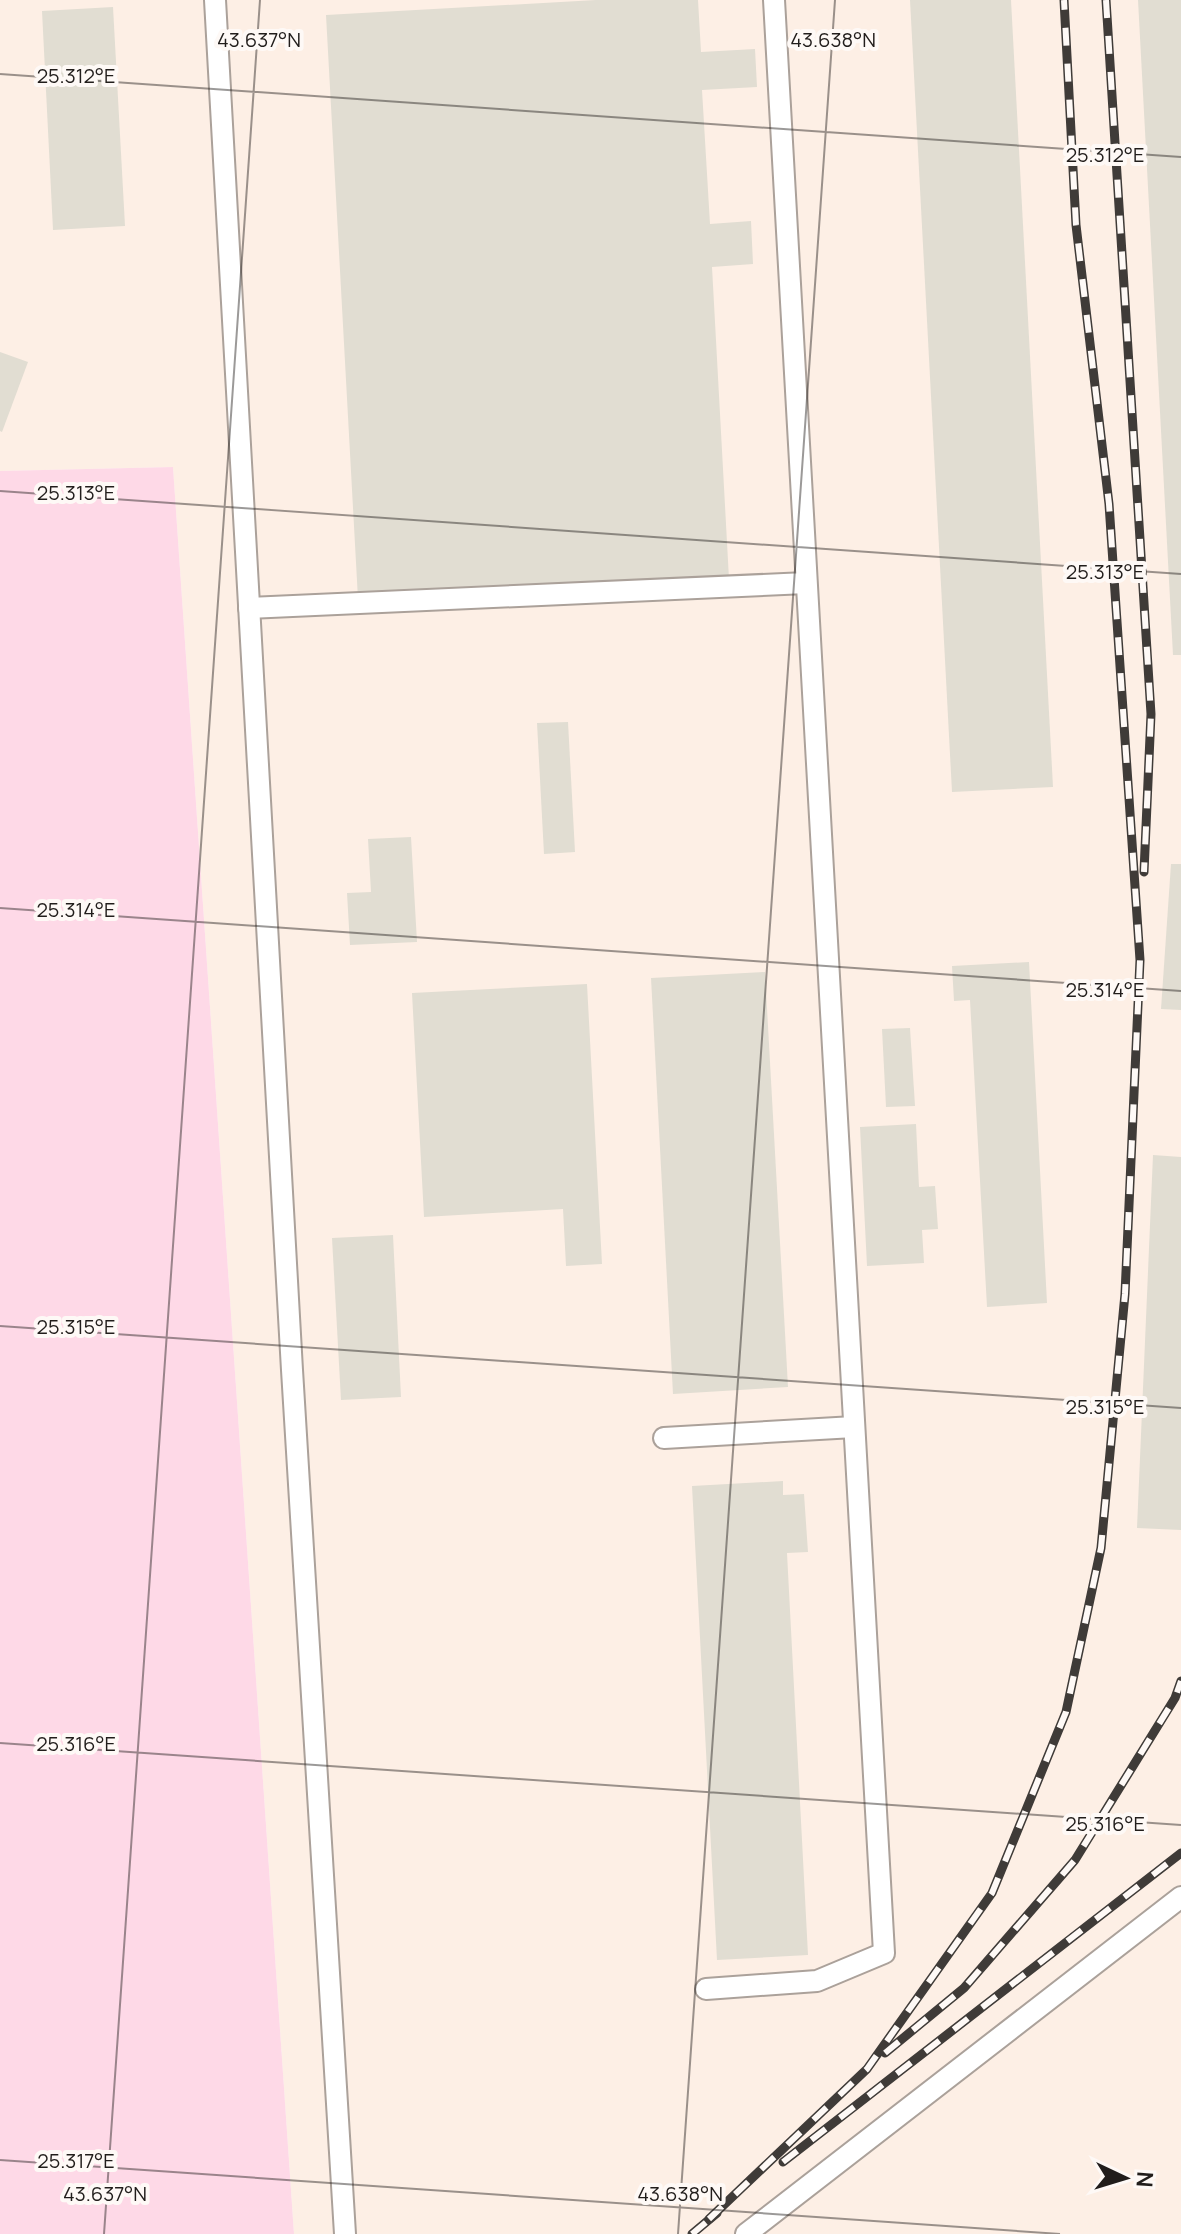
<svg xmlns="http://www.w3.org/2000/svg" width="1181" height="2234" viewBox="0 0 1181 2234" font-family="Manrope,sans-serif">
	<rect width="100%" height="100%" fill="#fef9f6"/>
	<polygon fill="#fdefe5" points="0,0 1181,0 1181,2234 294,2234 173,467 0,471"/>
	<polygon fill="#fed9e7" points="173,467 294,2234 0,2234 0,471"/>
	<g fill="#e1ddd2">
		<polygon points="596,0 698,0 701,52 755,49 757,87 702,90 710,224 751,221 753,264 712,267 729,579 358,599 326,15"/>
		<polygon points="910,0 1011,0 1053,787 952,792"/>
		<polygon points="1138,0 1181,0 1181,655 1173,655"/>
		<polygon points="113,7 125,226 53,230 42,11"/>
		<polygon points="0,352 28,362 2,432 0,431"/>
		<polygon points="568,722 575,852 544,854 537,723"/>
		<polygon points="411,837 417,942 350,945 347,893 371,892 368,839"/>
		<polygon points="1171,864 1181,864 1181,1010 1161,1009"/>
		<polygon points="1029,962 1047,1303 987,1307 970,1000 954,1001 952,966"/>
		<polygon points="765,972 788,1387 673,1394 651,978"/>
		<polygon points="587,984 602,1264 566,1266 563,1209 424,1217 412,993"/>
		<polygon points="910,1028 915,1106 886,1107 882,1029"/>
		<polygon points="916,1124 919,1187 935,1186 938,1229 922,1230 924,1263 867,1266 860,1127"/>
		<polygon points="1153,1155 1181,1157 1181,1530 1137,1528"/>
		<polygon points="393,1235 401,1397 341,1400 332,1238"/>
		<polygon points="783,1481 783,1495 804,1494 808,1552 787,1553 808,1955 717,1960 692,1486"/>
	</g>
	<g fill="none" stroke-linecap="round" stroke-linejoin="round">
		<g stroke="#aba19a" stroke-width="24">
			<g id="lane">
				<polyline points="215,0 292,1370 345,2234"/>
				<polyline points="249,608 806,583"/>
				<polyline points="664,1438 854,1427"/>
				<polyline points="706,1989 817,1981 884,1953 774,0"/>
				<polyline points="746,2234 1181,1897"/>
			</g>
		</g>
		<use href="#lane" stroke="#fff" stroke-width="20"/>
		<g stroke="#3f3b38" stroke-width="9">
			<g id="rail">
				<polyline points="1106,0 1151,714 1144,872"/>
				<polyline points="885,2053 964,1988 1075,1860 1175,1698 1181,1681"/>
				<polyline points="783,2162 1181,1853"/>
				<polyline points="709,2219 867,2069 992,1893 1066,1712 1101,1548 1125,1294 1140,960 1109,504 1076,225 1064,0"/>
				<polyline points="692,2234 717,2213"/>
			</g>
		</g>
		<use href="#rail" stroke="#fef9f6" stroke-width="6" stroke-dasharray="18" stroke-linecap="butt"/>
	</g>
	<path fill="none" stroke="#211d1b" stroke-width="2" stroke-opacity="0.45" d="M0,74L1181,157M0,491L1181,574M0,908L1181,991M0,1326L1181,1408M0,1743L1181,1825M0,2160L1060,2234M104,2234L260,0M678,2234L835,0"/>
	<g font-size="20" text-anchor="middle" fill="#211d1b" stroke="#fef9f6" stroke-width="8" stroke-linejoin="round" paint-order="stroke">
		<text x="259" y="47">43.637°N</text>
		<text x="833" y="47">43.638°N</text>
		<text x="76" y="83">25.312°E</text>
		<text x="1105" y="162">25.312°E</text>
		<text x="76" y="500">25.313°E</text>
		<text x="1105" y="579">25.313°E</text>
		<text x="76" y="917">25.314°E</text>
		<text x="1105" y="997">25.314°E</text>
		<text x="76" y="1334">25.315°E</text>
		<text x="1105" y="1414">25.315°E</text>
		<text x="76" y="1751">25.316°E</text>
		<text x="1105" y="1831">25.316°E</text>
		<text x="76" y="2168">25.317°E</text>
		<text x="105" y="2201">43.637°N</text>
		<text x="680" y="2201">43.638°N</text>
	</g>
	<g transform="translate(1125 2178) rotate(94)" stroke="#fef9f6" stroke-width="6" paint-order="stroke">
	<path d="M0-6L14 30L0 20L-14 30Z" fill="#211d1b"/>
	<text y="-12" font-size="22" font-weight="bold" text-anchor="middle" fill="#211d1b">N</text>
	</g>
</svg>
